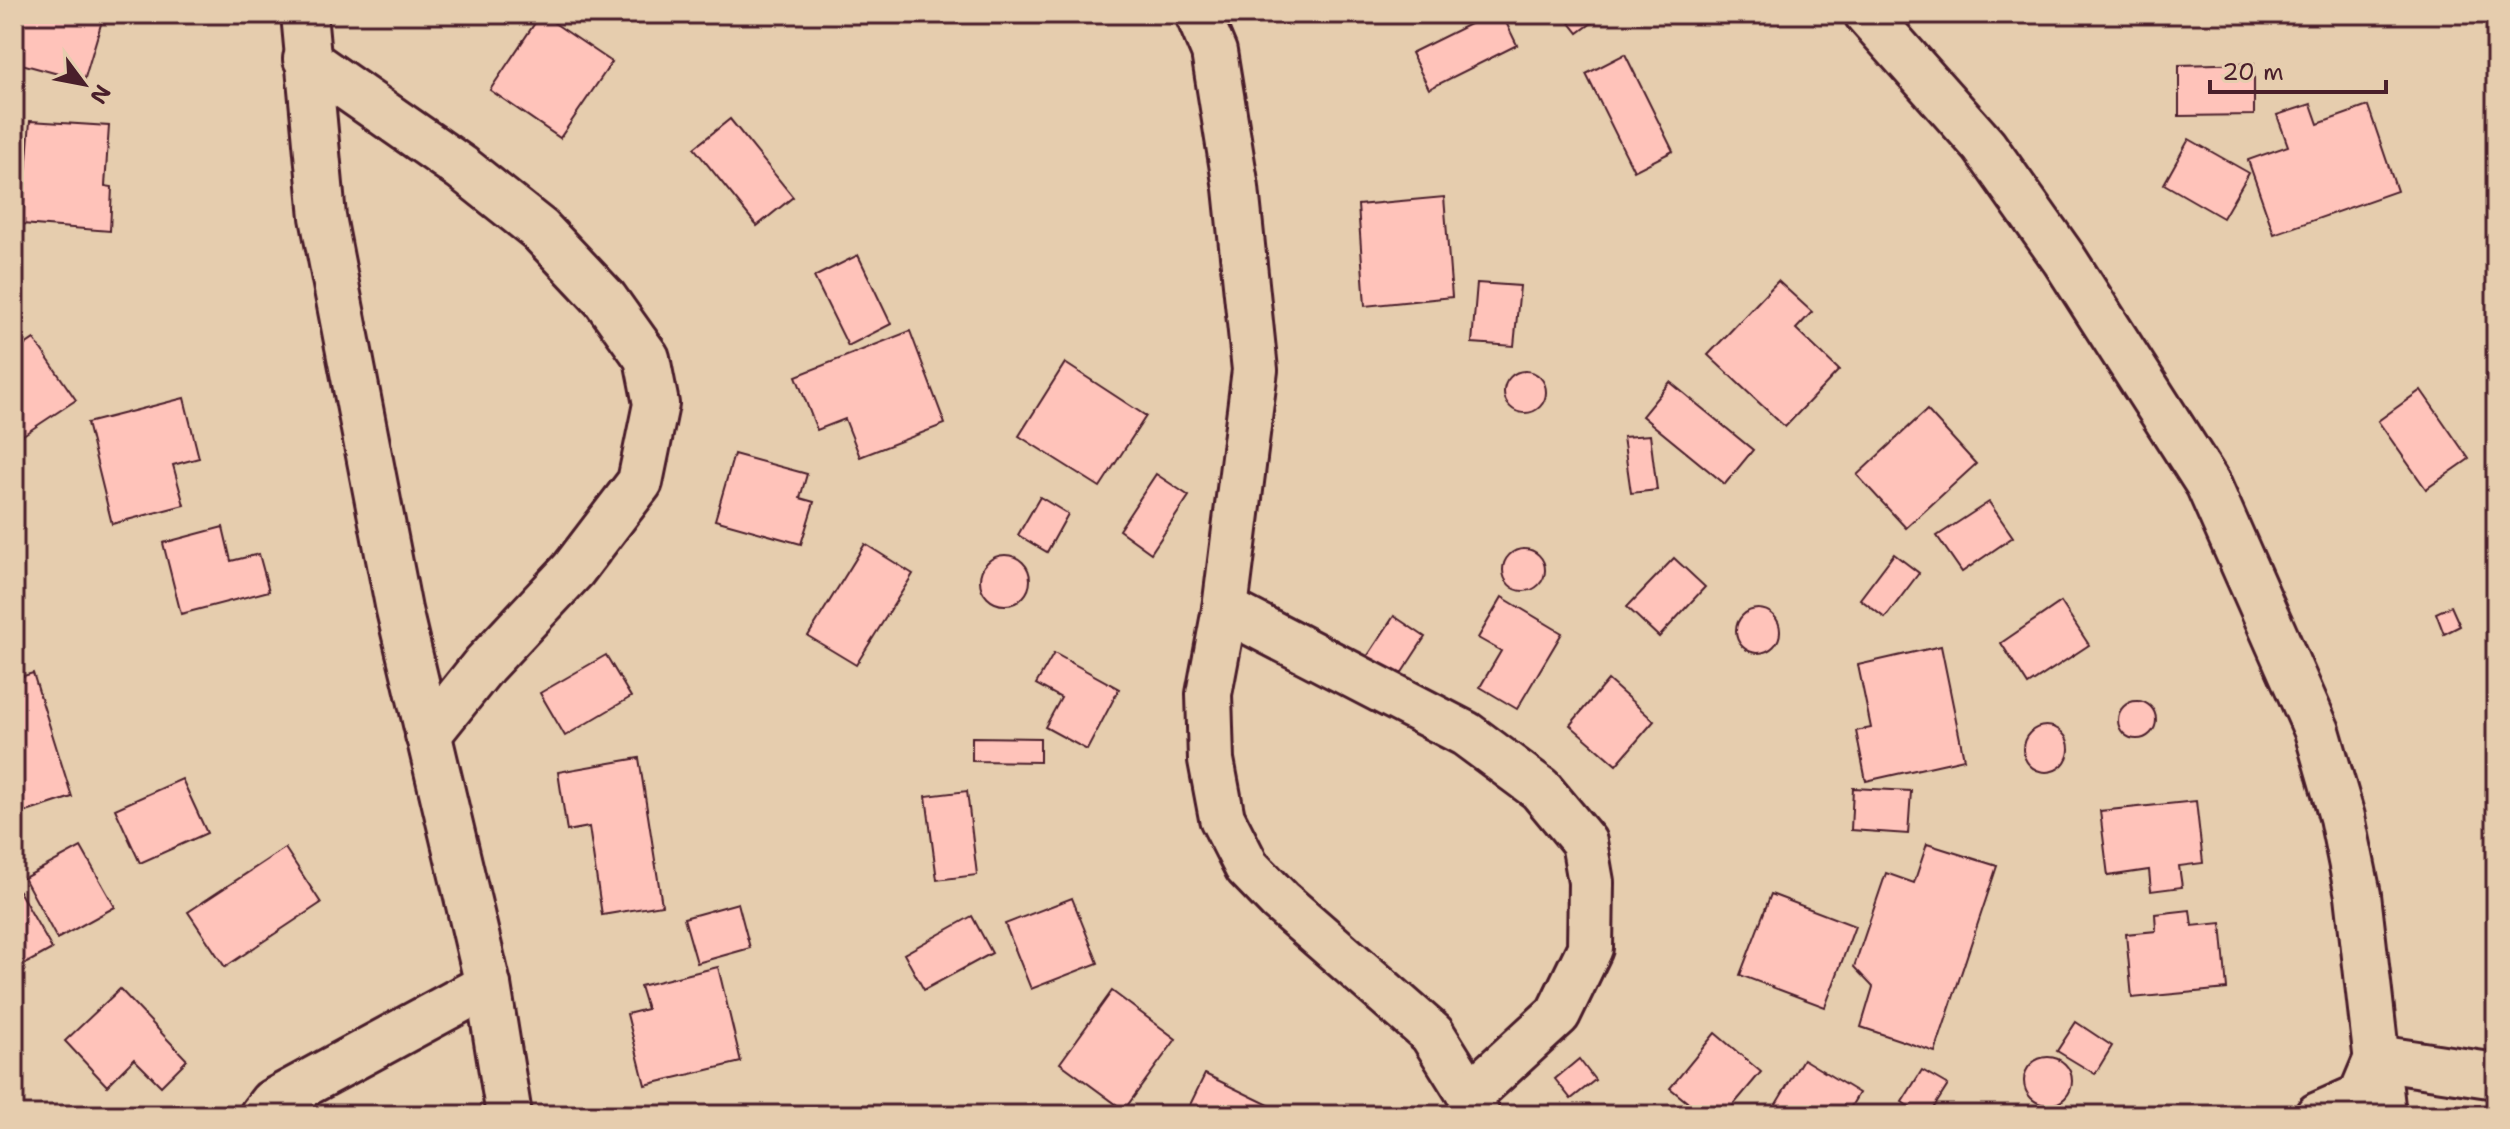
<svg xmlns="http://www.w3.org/2000/svg" width="2510" height="1129" viewBox="0 0 2510 1129" font-family="'Shantell Sans',sans-serif">
	<rect width="100%" height="100%" fill="#e6cdae"/>
	<filter id="ink" filterUnits="userSpaceOnUse"><feTurbulence type="fractalNoise" baseFrequency=".0125" numOctaves="2"/><feDisplacementMap in="SourceGraphic" scale="16" xChannelSelector="R" yChannelSelector="G"/><feConvolveMatrix kernelMatrix="1 2 1 2 8 2 1 2 1" color-interpolation-filters="sRGB"/></filter>
	<g filter="url(#ink)">
		<g fill="#ffc3ba" stroke="#4a1f2b" stroke-width="2">
			<polygon points="21,14 104,14 84,81 14,62 14,40"/>
			<polygon points="541,14 612,62 560,138 490,90"/>
			<polygon points="1490,14 1502,14 1517,45 1429,89 1411,53"/>
			<polygon points="1563,14 1604,14 1578,33"/>
			<polygon points="1625,54 1673,151 1634,171 1586,74"/>
			<polygon points="2254,63 2254,115 2179,116 2179,65"/>
			<polygon points="2311,104 2318,124 2368,106 2397,191 2274,234 2248,160 2288,146 2277,115"/>
			<polygon points="730,119 793,197 757,226 694,148"/>
			<polygon points="30,121 109,126 105,186 112,187 110,231 22,224"/>
			<polygon points="2189,139 2249,173 2223,218 2164,184"/>
			<polygon points="1444,197 1452,297 1365,306 1358,205"/>
			<polygon points="858,255 891,324 848,346 814,277"/>
			<polygon points="1778,281 1812,312 1796,329 1839,370 1785,427 1708,355"/>
			<polygon points="1477,283 1520,286 1514,346 1472,343"/>
			<polygon points="910,331 945,424 860,457 845,419 817,430 796,376"/>
			<polygon points="34,339 76,400 14,441 14,341 19,349"/>
			<polygon points="1065,363 1146,416 1100,487 1019,436"/>
			<circle cx="1525" cy="392" r="21"/>
			<polygon points="1670,382 1753,450 1725,484 1642,416"/>
			<polygon points="2421,390 2469,459 2426,489 2378,421"/>
			<polygon points="184,398 199,458 173,465 184,505 112,524 87,423"/>
			<polygon points="1927,410 1976,464 1906,528 1857,475"/>
			<polygon points="1650,435 1657,490 1631,493 1623,437"/>
			<polygon points="734,454 807,474 800,498 814,502 801,544 715,520"/>
			<polygon points="1156,474 1189,496 1151,553 1119,530"/>
			<polygon points="1040,497 1068,514 1047,552 1018,535"/>
			<polygon points="1989,502 2013,537 1962,572 1937,536"/>
			<polygon points="223,527 231,561 259,554 269,591 181,614 163,543"/>
			<polygon points="865,544 913,574 856,665 808,636"/>
			<circle cx="1524" cy="570" r="21"/>
			<polygon points="1894,554 1919,573 1885,618 1860,599"/>
			<circle cx="1005" cy="580" r="25"/>
			<polygon points="1674,558 1705,587 1659,637 1627,607"/>
			<polygon points="1502,597 1562,633 1517,709 1480,687 1501,651 1478,638"/>
			<polygon points="2061,602 2089,645 2028,685 2001,643"/>
			<polygon points="2451,606 2460,626 2444,634 2436,613"/>
			<circle cx="1758" cy="631" r="22"/>
			<polygon points="1394,616 1425,637 1399,677 1367,657"/>
			<polygon points="1941,646 1964,759 1866,781 1856,731 1871,728 1858,665"/>
			<polygon points="1054,653 1119,689 1087,750 1045,727 1061,698 1036,684"/>
			<polygon points="606,655 631,697 565,736 540,693"/>
			<polygon points="33,673 72,797 14,816 14,679"/>
			<polygon points="1608,680 1654,721 1616,765 1570,725"/>
			<circle cx="2137" cy="720" r="19"/>
			<circle cx="2046" cy="749" r="23"/>
			<polygon points="972,737 1040,738 1040,762 972,761"/>
			<polygon points="639,758 662,905 602,915 589,827 567,831 558,772"/>
			<polygon points="182,779 207,833 140,863 115,809"/>
			<polygon points="1853,788 1911,791 1908,834 1851,830"/>
			<polygon points="967,791 977,875 937,880 926,796"/>
			<polygon points="2196,801 2203,863 2179,866 2182,887 2151,891 2149,870 2108,876 2100,811"/>
			<polygon points="1927,844 1997,866 1935,1052 1861,1027 1873,987 1854,967 1886,873 1914,883"/>
			<polygon points="81,847 115,907 57,939 24,878"/>
			<polygon points="285,848 321,903 225,967 188,912"/>
			<polygon points="19,891 52,949 14,970 14,894"/>
			<polygon points="1771,894 1855,926 1825,1007 1740,975"/>
			<polygon points="1072,898 1098,963 1031,989 1005,924"/>
			<polygon points="738,903 750,948 697,963 684,918"/>
			<polygon points="2190,910 2192,926 2221,923 2227,989 2132,998 2126,934 2156,931 2155,914"/>
			<polygon points="972,916 992,953 924,990 904,954"/>
			<polygon points="718,967 741,1062 645,1085 627,1014 647,1009 640,986"/>
			<polygon points="120,989 187,1060 161,1086 134,1059 107,1086 65,1041"/>
			<polygon points="1112,991 1176,1039 1124,1110 1060,1063"/>
			<polygon points="2076,1022 2112,1046 2095,1074 2057,1051"/>
			<polygon points="1715,1033 1761,1072 1725,1115 1703,1115 1670,1088"/>
			<circle cx="2048" cy="1081" r="24"/>
			<polygon points="1579,1059 1595,1080 1571,1099 1555,1079"/>
			<polygon points="1803,1059 1859,1093 1846,1115 1784,1115 1773,1109"/>
			<polygon points="1922,1070 1948,1085 1929,1115 1922,1115 1902,1102"/>
			<polygon points="1205,1074 1277,1109 1274,1115 1185,1115"/>
		</g>
		<g fill="none" stroke-linecap="round" stroke-linejoin="round">
			<g stroke="#4a1f2b" stroke-width="50">
				<g id="minor">
					<polyline points="304,14 323,217 399,610 488,985 509,1115"/>
					<polyline points="1198,14 1214,52 1236,188 1255,370 1225,609 1209,694 1211,760 1222,818 1247,867 1280,901 1432,1034 1470,1095 1477,1115"/>
					<polyline points="1867,14 1984,146 2064,259 2208,484 2317,731 2342,817 2358,895 2383,1115"/>
					<polyline points="306,59 462,168 540,230 605,299 647,358 656,404 640,482 573,570 484,665 428,735"/>
					<polyline points="1225,609 1466,734 1540,789 1584,842 1591,882 1590,948 1558,1014 1470,1095"/>
					<polyline points="262,1115 272,1102 488,985"/>
					<polyline points="2318,1115 2361,1096 2377,1058 2496,1076"/>
				</g>
			</g>
			<use href="#minor" stroke="#e6cdae" stroke-width="44"/>
		</g>
	</g>
	<rect width="2510" height="1129" fill="none" stroke="#e6cdae" stroke-width="48"/>
	<rect x="24" y="24" width="2462" height="1081" fill="none" stroke="#4a1f2b" stroke-width="3" filter="url(#ink)"/>
	<g transform="translate(84 84) rotate(122)" stroke="#e6cdae" stroke-width="6" paint-order="stroke">
	<path d="M0-6L14 30L0 20L-14 30Z" fill="#4a1f2b"/>
	<text y="-12" font-size="22" font-weight="bold" text-anchor="middle" fill="#4a1f2b">N</text>
	</g>
	<path d="M2210 80v12h176v-12" fill="none" stroke="#4a1f2b" stroke-width="4"/>
	<text x="2222" y="80" font-size="24" fill="#4a1f2b" stroke="#e6cdae" stroke-width="6" paint-order="stroke">20 m</text>
</svg>
